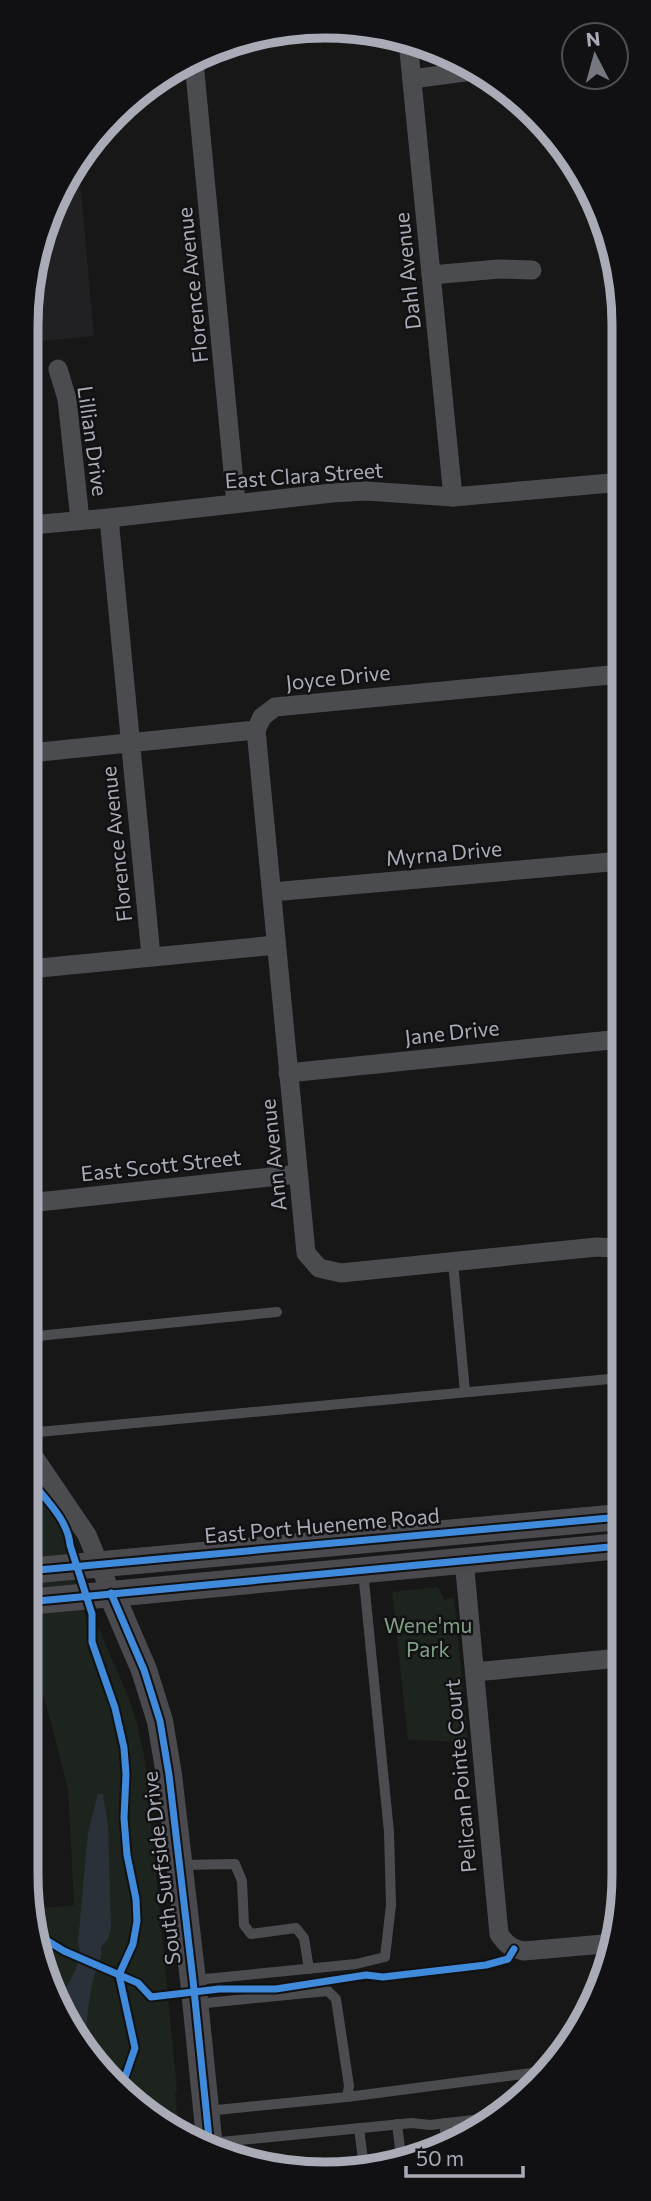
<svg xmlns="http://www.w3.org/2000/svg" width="651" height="2201" viewBox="0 0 651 2201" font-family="Commissioner,sans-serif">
	<rect width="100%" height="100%" fill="#171717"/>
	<polygon fill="#212123" points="78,158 94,336 32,342 32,268"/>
	<g fill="#1d241e">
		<polygon points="28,1463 51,1498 58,1512 59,1525 65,1535 64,1540 86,1618 99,1629 127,1694 137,1723 145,1761 177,2090 175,2093 179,2133 101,2073 49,1990 33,1909 74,1905 68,1789 46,1704 27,1665"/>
		<polygon points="438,1587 444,1600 454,1597 468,1742 408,1740 392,1592"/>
	</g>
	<path fill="#2b3138" d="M98,1794H103L108,1826L111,1928L108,1939L101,1947C102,1966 95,1968 92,1985C88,2005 86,2026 85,2047L57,2003C67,1985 85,1962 78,1942L88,1833Z"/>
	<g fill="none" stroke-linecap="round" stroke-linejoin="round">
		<g stroke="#4b4c50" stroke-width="10">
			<polyline points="453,1262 465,1392"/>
			<polyline points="28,1337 277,1312"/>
			<polyline points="28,1433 620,1378"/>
			<polyline points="180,1865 235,1864 242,1881 244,1925 251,1934 296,1928 304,1938 309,1969"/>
			<polyline points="195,1980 356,1964 385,1957 391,1905 389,1832 363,1571"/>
			<polyline points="196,2004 328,1991 336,1999 349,2086 347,2097 207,2111"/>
			<polyline points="347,2097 547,2071"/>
			<polyline points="444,2123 447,2143"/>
			<polyline points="397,2124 402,2165"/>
			<polyline points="359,2128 364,2168"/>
			<polyline points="179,2133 208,2131"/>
			<polyline points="210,2143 412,2123 430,2125 499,2117"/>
		</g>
		<g stroke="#4b4c50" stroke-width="19">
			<polyline points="408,41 453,497"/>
			<polyline points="194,62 236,503"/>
			<polyline points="412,79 480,70"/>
			<polyline points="431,275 499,269 532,270"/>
			<polyline points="58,369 67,399 80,520"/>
			<polyline points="109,518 151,956"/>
			<polyline points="31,525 109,518 332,493 366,491 453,497 622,482"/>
			<polyline points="256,730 306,1253 319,1268 341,1273 597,1247 614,1248 620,1251"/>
			<polyline points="30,753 256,730 262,717 275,707 621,674"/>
			<polyline points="272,892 621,861"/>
			<polyline points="29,969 276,945"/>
			<polyline points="288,1073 621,1039"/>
			<polyline points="29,1203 298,1174"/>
			<polyline points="28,1448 87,1535 111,1593"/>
			<path d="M464,1560L499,1934C506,1944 511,1949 524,1951L615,1943"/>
			<polyline points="617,1658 620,1688"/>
			<polyline points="475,1672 620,1658"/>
		</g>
		<g stroke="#4a4a4e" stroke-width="26">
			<polyline points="27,1571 620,1517"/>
			<polyline points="111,1593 144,1670 160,1721 169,1775 193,1980 210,2148"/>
			<polyline points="27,1602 620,1546"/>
		</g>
		<g stroke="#111113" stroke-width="11">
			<g id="cycleway">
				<path d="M28,1477C43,1497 68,1519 70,1545L92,1614V1642L115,1708L124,1748L126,1774L124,1818L127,1855L136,1899L137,1921L133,1944L119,1975L135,2048L121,2089"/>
				<polyline points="27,1571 620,1517"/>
				<polyline points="111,1593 144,1670 160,1721 169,1775 193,1980 210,2148"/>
				<polyline points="27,1602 620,1546"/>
				<polyline points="38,1935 64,1951 138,1983 151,1997 219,1989 276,1989 366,1975 383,1977 486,1965 508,1959 514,1949"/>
			</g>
		</g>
		<use href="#cycleway" stroke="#408adc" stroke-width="7"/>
	</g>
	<g text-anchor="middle" stroke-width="5" stroke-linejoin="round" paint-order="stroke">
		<g font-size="21" fill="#a9acb7" stroke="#111113">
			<text transform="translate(408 271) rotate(-96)" y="7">Dahl Avenue</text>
			<text transform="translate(193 285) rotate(-96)" y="7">Florence Avenue</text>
			<text transform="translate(92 441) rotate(82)" y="7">Lillian Drive</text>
			<text transform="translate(304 476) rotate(-4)" y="7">East Clara Street</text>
			<text transform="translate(338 678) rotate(-6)" y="7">Joyce Drive</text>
			<text transform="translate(117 844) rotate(-96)" y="7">Florence Avenue</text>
			<text transform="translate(444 854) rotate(-5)" y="7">Myrna Drive</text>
			<text transform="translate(452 1033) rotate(-6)" y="7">Jane Drive</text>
			<text transform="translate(274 1155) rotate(-96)" y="7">Ann Avenue</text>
			<text transform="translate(161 1166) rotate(-6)" y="7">East Scott Street</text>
			<text transform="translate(322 1526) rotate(-5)" y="7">East Port Hueneme Road</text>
			<text transform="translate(461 1776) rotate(-95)" y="7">Pelican Pointe Court</text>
			<text transform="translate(162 1868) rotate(-97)" y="7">South Surfside Drive</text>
		</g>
		<g font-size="21" fill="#81a184" stroke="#111113">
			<text x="428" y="1633">Wene'mu<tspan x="428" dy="24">Park</tspan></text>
		</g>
	</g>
	<path d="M0 0H651V2201H0ZM325 38H325A287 287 0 0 1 612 325V1875A287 287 0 0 1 325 2162H325A287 287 0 0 1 38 1875V325A287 287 0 0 1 325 38Z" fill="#111113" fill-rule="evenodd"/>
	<path fill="none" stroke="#a9acb7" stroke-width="9" d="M325 38H325A287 287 0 0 1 612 325V1875A287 287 0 0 1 325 2162H325A287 287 0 0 1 38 1875V325A287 287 0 0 1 325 38Z"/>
	<g transform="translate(595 56) rotate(354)"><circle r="33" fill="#111113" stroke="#4e4f55" stroke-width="2"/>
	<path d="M0-5L12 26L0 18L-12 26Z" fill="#76787f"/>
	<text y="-10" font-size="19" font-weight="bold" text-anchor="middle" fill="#a9acb7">N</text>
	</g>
	<path d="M406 2166v10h117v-10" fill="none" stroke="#a9acb7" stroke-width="3.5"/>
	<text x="416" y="2166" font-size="21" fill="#a9acb7" stroke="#111113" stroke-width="5" paint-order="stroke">50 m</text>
</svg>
